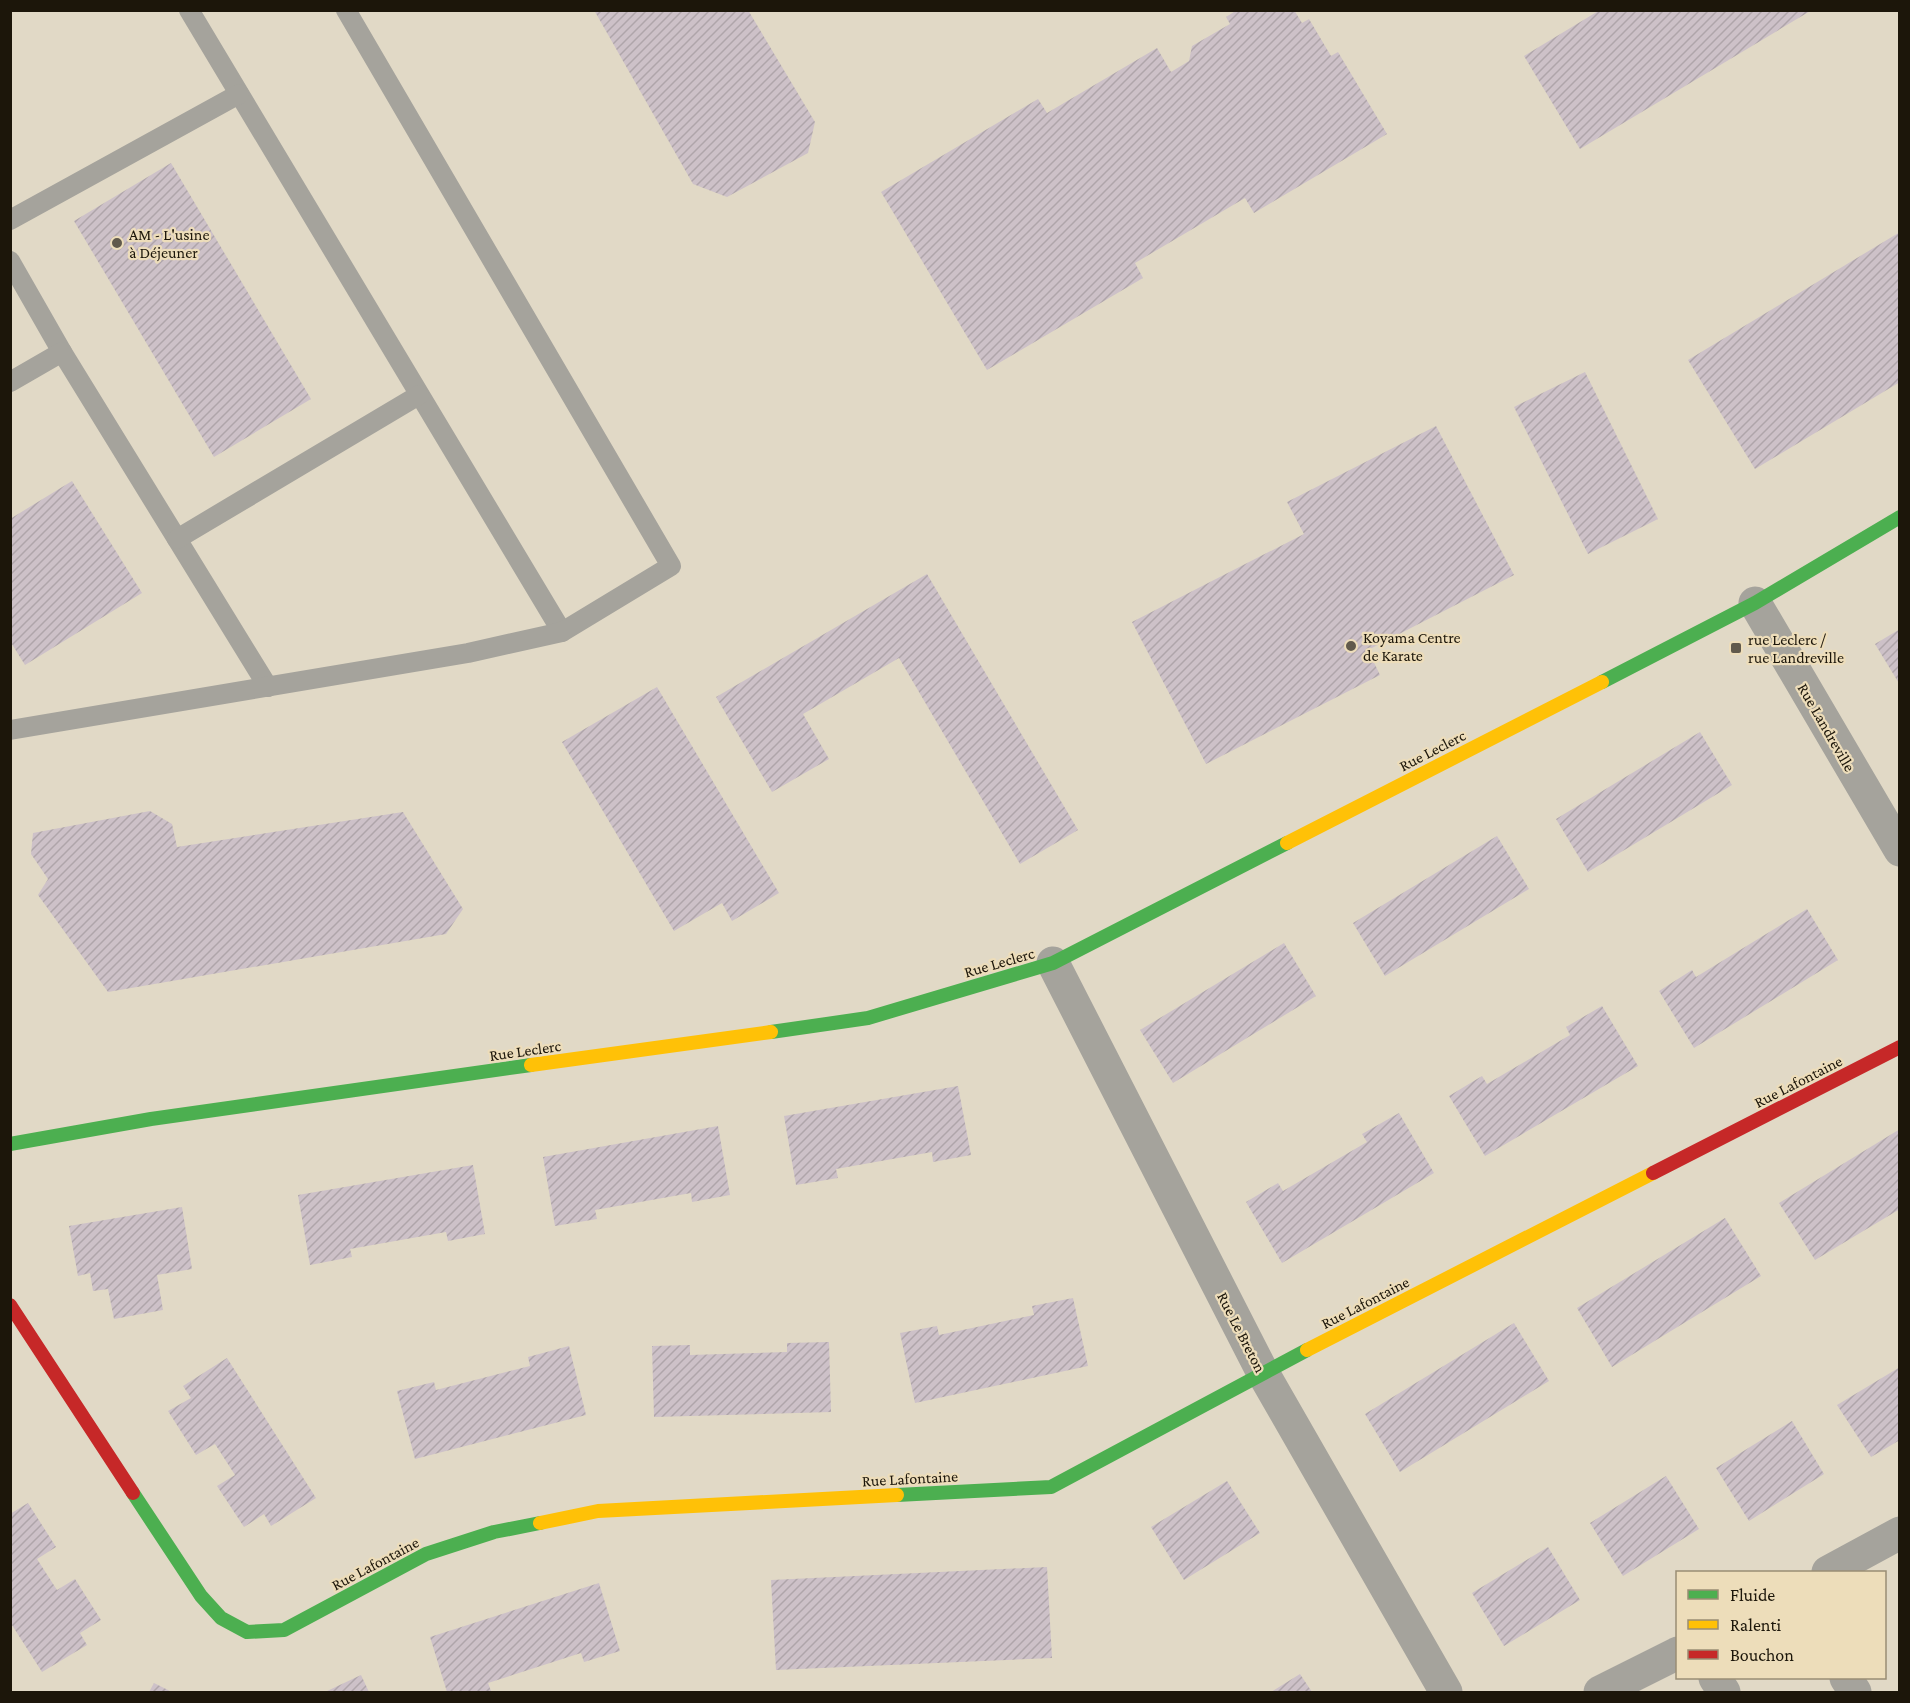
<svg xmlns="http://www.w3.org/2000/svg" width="1910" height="1703" viewBox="0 0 1910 1703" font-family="'Crimson Pro',serif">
	<defs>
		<pattern id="building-hatch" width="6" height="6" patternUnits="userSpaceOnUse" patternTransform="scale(1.5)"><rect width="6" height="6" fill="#cdc1c8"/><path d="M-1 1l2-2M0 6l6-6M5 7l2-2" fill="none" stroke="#afa5aa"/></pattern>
	</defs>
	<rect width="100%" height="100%" fill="#e1d9c6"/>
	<g fill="url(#building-hatch)">
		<polygon points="594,10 748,10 815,122 808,153 727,197 693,184"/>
		<polygon points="1237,10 1294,10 1302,23 1309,19 1331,56 1338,52 1387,134 1254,213 1245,198 1135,263 1143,278 987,370 881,192 1038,99 1047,113 1157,48 1171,72 1189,61 1192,46 1230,24 1226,17"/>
		<polygon points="1600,10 1812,10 1580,149 1524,56"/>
		<polygon points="171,163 311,399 214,457 74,221"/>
		<polygon points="1900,232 1900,382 1755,469 1688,360"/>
		<polygon points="1585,372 1658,519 1588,554 1514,407"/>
		<polygon points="1436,426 1514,575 1368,650 1380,675 1206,764 1132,622 1304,534 1287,502"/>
		<polygon points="72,481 142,593 25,665 10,641 10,519"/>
		<polygon points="927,574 1078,830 1020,864 899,658 803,714 829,759 772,792 716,697"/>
		<polygon points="1900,629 1900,685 1875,644"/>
		<polygon points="657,687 779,893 732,921 722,903 674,931 562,742"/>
		<polygon points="1700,732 1732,785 1588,872 1556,819"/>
		<polygon points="150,811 172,824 177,847 403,812 463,909 446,934 108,992 38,895 48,879 31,854 33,833"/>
		<polygon points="1497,836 1529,889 1385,976 1353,923"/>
		<polygon points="1807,909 1838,960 1694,1048 1659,991 1692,970 1696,977"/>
		<polygon points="1284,943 1316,996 1173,1083 1140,1030"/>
		<polygon points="1602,1006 1638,1066 1485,1156 1449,1096 1482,1076 1487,1084 1570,1035 1566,1027"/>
		<polygon points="958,1086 971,1155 933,1162 932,1152 836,1169 838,1178 796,1185 784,1116"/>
		<polygon points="1399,1113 1434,1173 1282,1263 1246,1202 1278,1183 1283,1191 1367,1142 1362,1134"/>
		<polygon points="718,1126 730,1195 692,1202 691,1193 595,1210 597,1219 555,1226 543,1157"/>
		<polygon points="1900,1129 1900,1209 1815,1260 1779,1203"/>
		<polygon points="473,1165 485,1234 448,1241 446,1232 350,1249 352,1257 310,1265 298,1195"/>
		<polygon points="182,1207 192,1269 157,1275 163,1310 114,1319 108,1289 93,1291 90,1273 78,1276 69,1226"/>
		<polygon points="1725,1218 1761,1276 1612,1367 1577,1308"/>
		<polygon points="1073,1298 1088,1366 915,1403 900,1333 937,1326 939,1335 1034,1315 1032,1306"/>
		<polygon points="1514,1323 1549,1381 1400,1472 1365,1414"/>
		<polygon points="829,1342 831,1412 654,1417 652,1346 690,1345 690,1355 787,1352 787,1343"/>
		<polygon points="569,1346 586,1415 415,1459 397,1391 434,1382 436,1390 530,1366 528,1357"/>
		<polygon points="227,1358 316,1498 271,1526 264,1514 244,1527 217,1486 235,1475 215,1444 196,1455 168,1411 191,1398 183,1386"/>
		<polygon points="1900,1367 1900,1440 1871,1457 1837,1405"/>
		<polygon points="1792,1421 1824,1474 1749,1521 1716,1468"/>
		<polygon points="1666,1476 1699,1529 1623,1576 1590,1523"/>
		<polygon points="1227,1481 1260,1533 1184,1580 1151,1527"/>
		<polygon points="28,1503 56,1547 37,1559 57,1590 75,1579 101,1620 80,1633 87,1645 42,1672 10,1622 10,1514"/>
		<polygon points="1548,1547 1580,1600 1504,1646 1472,1593"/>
		<polygon points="1047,1567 1052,1658 776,1670 771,1580"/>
		<polygon points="599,1583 620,1651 584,1662 581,1653 488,1683 491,1691 487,1692 447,1692 430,1637"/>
		<polygon points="1300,1674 1312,1692 1271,1692"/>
		<polygon points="361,1675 369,1692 325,1692"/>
		<polygon points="154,1683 172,1692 149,1692"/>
	</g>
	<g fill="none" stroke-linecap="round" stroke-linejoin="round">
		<g stroke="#a5a39c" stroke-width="20">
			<polyline points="189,10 562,632"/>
			<polyline points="10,220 239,94"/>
			<polyline points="10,261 62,352"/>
			<polyline points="10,382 62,352 268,687"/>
			<polyline points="177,539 419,395"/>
			<polyline points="10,730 468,653 562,632 671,566 346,10"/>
		</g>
		<g stroke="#a5a39c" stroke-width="33">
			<polyline points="1755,603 1900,850"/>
			<polyline points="1053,963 1263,1373 1446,1692"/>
			<polyline points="1828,1572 1900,1533"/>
			<polyline points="1715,1678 1724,1692"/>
			<polyline points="1846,1678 1855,1692"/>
			<polyline points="1600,1692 1678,1653"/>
		</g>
		<g stroke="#4caf50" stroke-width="14">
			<polyline points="1602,682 1755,603 1900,517"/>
			<polyline points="771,1032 868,1018 1053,963 1287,843"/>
			<polyline points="10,1144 151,1119 531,1065"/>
			<polyline points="133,1493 201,1596 221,1618 247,1632 284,1630 426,1554 494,1532 540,1523"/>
			<polyline points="897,1495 1051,1487 1307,1350"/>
		</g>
		<g stroke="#ffc107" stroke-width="14">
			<polyline points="1287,843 1602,682"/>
			<polyline points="531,1065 771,1032"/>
			<polyline points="1307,1350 1653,1173"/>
			<polyline points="540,1523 598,1511 897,1495"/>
		</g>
		<g stroke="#c62828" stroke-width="14">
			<polyline points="1653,1173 1900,1047"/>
			<polyline points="10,1305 133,1493"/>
		</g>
	</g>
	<g fill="#615a4c" stroke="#edddba" stroke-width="2">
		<circle cx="117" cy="243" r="6"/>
		<circle cx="1351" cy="646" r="6"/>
		<rect x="1730" y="642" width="12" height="12" rx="3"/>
	</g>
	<g text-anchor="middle" stroke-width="4.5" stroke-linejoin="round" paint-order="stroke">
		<g font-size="16" fill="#1c160a" stroke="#edddba" text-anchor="start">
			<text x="129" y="240">AM - L'usine<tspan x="129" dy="18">à Déjeuner</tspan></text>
			<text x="1363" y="643">Koyama Centre<tspan x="1363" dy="18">de Karate</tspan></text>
			<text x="1748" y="645">rue Leclerc /<tspan x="1748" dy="18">rue Landreville</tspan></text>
		</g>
		<g font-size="16" fill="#1c160a" stroke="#edddba">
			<text transform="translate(1827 727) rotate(60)" y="6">Rue Landreville</text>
			<text transform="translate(1432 750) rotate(-27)" y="6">Rue Leclerc</text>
			<text transform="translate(999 962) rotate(-16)" y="6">Rue Leclerc</text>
			<text transform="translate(525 1050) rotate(-8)" y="6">Rue Leclerc</text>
			<text transform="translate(1798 1081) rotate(-27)" y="6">Rue Lafontaine</text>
			<text transform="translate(1365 1302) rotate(-27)" y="6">Rue Lafontaine</text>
			<text transform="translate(1242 1332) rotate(63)" y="6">Rue Le Breton</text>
			<text transform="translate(910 1478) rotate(-3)" y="6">Rue Lafontaine</text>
			<text transform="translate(375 1563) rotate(-28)" y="6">Rue Lafontaine</text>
		</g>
	</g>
	<rect width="1910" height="1703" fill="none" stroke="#1c160a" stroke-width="24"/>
	<rect x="1676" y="1571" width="210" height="108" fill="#edddba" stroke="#998d74" stroke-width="1.5"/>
	<rect x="1688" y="1590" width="30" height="9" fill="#4caf50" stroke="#998d74" stroke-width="1.5"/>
	<text x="1730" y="1601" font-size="18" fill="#1c160a">Fluide</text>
	<rect x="1688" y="1620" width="30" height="9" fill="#ffc107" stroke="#998d74" stroke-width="1.5"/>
	<text x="1730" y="1631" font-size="18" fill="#1c160a">Ralenti</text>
	<rect x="1688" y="1650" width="30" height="9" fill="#c62828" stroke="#998d74" stroke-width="1.5"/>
	<text x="1730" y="1661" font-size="18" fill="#1c160a">Bouchon</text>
</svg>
